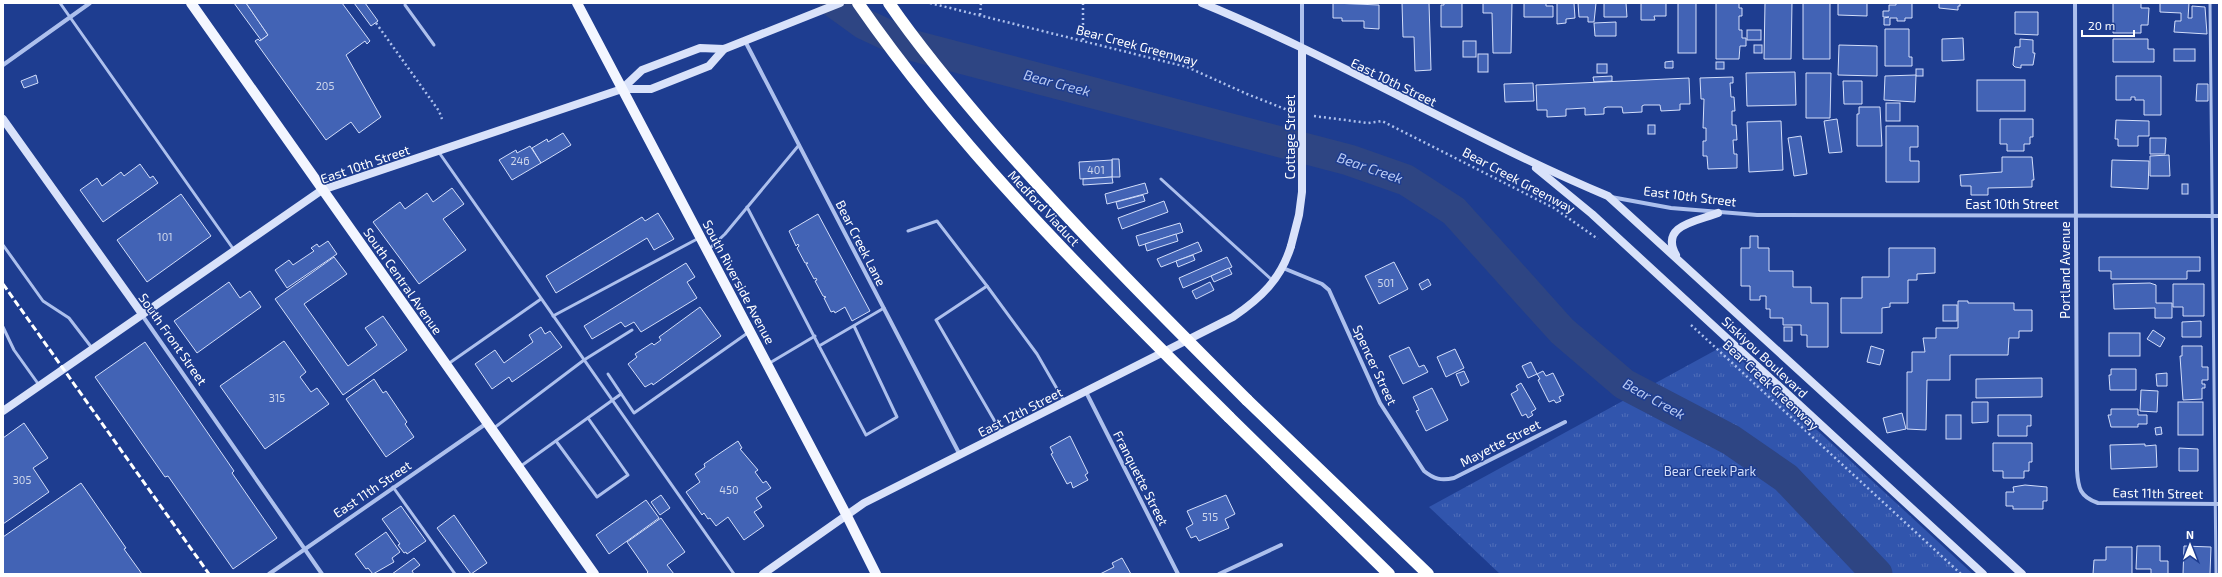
<svg xmlns="http://www.w3.org/2000/svg" width="2222" height="577" viewBox="0 0 2222 577" font-family="'Exo 2',sans-serif">
	<defs>
		<pattern id="grass-tufts" width="24" height="20" patternUnits="userSpaceOnUse"><rect width="24" height="20" fill="#3155ad"/><path d="M3 7l-1-3M5 7V3M7 7l1-3M15 17l-1-3M17 17v-4M19 17l1-3" fill="none" stroke="#506eb9"/></pattern>
	</defs>
	<rect width="100%" height="100%" fill="#1e3d90"/>
	<polygon fill="url(#grass-tufts)" points="1725,345 1973,574 1500,574 1429,507"/>
	<g fill="none" stroke-linecap="round" stroke-linejoin="round">
		<polyline stroke="#2e4583" stroke-width="31" points="835,3 864,24 907,44 1349,160 1406,180 1454,211 1562,331 1624,384 1731,440 1786,478 1877,574"/>
	</g>
	<g fill="#4263b5" stroke="#d3defa">
		<polygon points="234,3 246,3 268,35 261,40"/>
		<polygon points="246,3 342,3 370,41 367,44 365,41 346,55 381,117 359,133 351,122 326,140 255,41 258,39 260,41 268,35"/>
		<polygon points="354,3 365,3 378,21 371,26"/>
		<polygon points="1333,3 1379,5 1379,29 1364,28 1364,21 1342,21 1342,18 1333,18"/>
		<polygon points="1402,3 1429,3 1431,70 1415,71 1414,37 1403,37"/>
		<polygon points="1444,3 1462,3 1462,27 1441,27 1441,5 1444,5"/>
		<polygon points="1483,3 1512,3 1511,53 1493,53 1492,13 1483,13"/>
		<polygon points="1546,3 1546,6 1553,6 1553,17 1524,17 1524,3"/>
		<polygon points="1557,3 1574,3 1575,18 1566,19 1566,23 1557,24"/>
		<polygon points="1578,3 1596,3 1594,22 1588,22 1588,17 1579,17"/>
		<polygon points="1604,3 1626,3 1627,17 1604,17"/>
		<polygon points="1641,3 1666,3 1666,16 1654,16 1655,20 1641,20"/>
		<rect x="1678" y="3" width="18" height="50"/>
		<polygon points="1716,3 1739,3 1739,8 1742,8 1742,16 1739,16 1739,30 1742,30 1742,38 1746,38 1746,46 1740,46 1739,59 1716,59"/>
		<polygon points="1765,3 1792,3 1791,59 1764,59"/>
		<polygon points="1830,3 1830,59 1803,59 1803,3"/>
		<polygon points="1838,3 1867,3 1867,16 1838,15"/>
		<polygon points="1896,3 1912,3 1912,18 1905,18 1905,21 1897,21 1897,18 1890,18 1890,25 1884,25 1884,18 1889,17 1883,17 1883,11 1889,11 1889,5 1896,5"/>
		<polygon points="1939,3 1960,3 1960,6 1958,6 1958,10 1939,8"/>
		<polygon points="2113,3 2141,3 2141,8 2149,8 2148,25 2141,25 2141,33 2113,33"/>
		<polygon points="2160,3 2189,3 2188,18 2192,18 2192,6 2205,7 2207,34 2174,32 2175,21 2181,21 2181,13 2160,12"/>
		<polygon points="2015,12 2038,12 2038,35 2015,34"/>
		<polygon points="1616,22 1616,36 1595,36 1594,23"/>
		<polygon points="1885,29 1909,29 1909,57 1912,57 1912,66 1885,66"/>
		<rect x="1747" y="30" width="14" height="10"/>
		<polygon points="1963,38 1964,60 1942,61 1942,39"/>
		<polygon points="2020,39 2033,40 2033,53 2035,53 2033,65 2021,65 2021,68 2015,67 2013,65 2015,47 2020,47"/>
		<polygon points="2113,39 2148,39 2148,49 2154,49 2154,62 2113,62"/>
		<rect x="1463" y="41" width="13" height="16"/>
		<rect x="1754" y="45" width="8" height="8"/>
		<polygon points="1839,45 1877,46 1877,76 1838,75"/>
		<rect x="2174" y="49" width="21" height="12"/>
		<rect x="1478" y="54" width="10" height="18"/>
		<polygon points="1673,61 1673,68 1665,68 1665,62"/>
		<rect x="1716" y="62" width="8" height="7"/>
		<rect x="1597" y="64" width="10" height="9"/>
		<rect x="1916" y="69" width="7" height="7"/>
		<polygon points="1795,72 1796,105 1747,106 1746,73"/>
		<polygon points="1806,73 1831,73 1830,118 1806,118"/>
		<polygon points="36,75 38,83 24,88 21,81"/>
		<polygon points="1916,75 1915,102 1884,100 1885,76"/>
		<polygon points="1612,76 1612,81 1594,82 1593,77"/>
		<polygon points="2116,76 2161,76 2161,115 2144,115 2144,100 2135,100 2135,97 2131,97 2131,100 2116,100"/>
		<polygon points="1733,77 1733,83 1730,83 1731,97 1734,97 1735,111 1732,111 1732,125 1736,125 1737,140 1733,140 1734,154 1737,154 1737,168 1708,169 1707,156 1703,156 1703,141 1706,141 1706,128 1703,128 1704,99 1701,99 1700,78"/>
		<polygon points="1689,78 1690,104 1680,104 1680,110 1661,111 1660,105 1644,105 1642,106 1642,112 1623,113 1622,107 1607,107 1604,108 1604,114 1585,115 1585,108 1569,109 1566,109 1566,116 1547,117 1547,110 1537,110 1536,85"/>
		<rect x="1977" y="80" width="48" height="31"/>
		<polygon points="1843,81 1862,81 1862,104 1844,104"/>
		<polygon points="1533,83 1534,101 1505,102 1504,84"/>
		<polygon points="2197,84 2208,84 2208,101 2196,101"/>
		<rect x="1886" y="103" width="14" height="18"/>
		<polygon points="1859,107 1880,107 1882,146 1857,146 1857,114 1859,114"/>
		<polygon points="1837,119 1842,152 1829,153 1824,121"/>
		<polygon points="2000,119 2033,119 2033,137 2030,137 2030,144 2024,144 2024,151 2007,151 2007,144 2000,144"/>
		<polygon points="2116,120 2149,121 2149,136 2138,136 2138,146 2118,146 2118,139 2115,139"/>
		<polygon points="1781,121 1783,170 1749,172 1747,122"/>
		<rect x="1648" y="125" width="7" height="9"/>
		<polygon points="1886,126 1918,126 1918,147 1910,147 1910,161 1919,161 1919,182 1886,182"/>
		<polygon points="563,133 571,145 541,163 532,148 547,139 548,142"/>
		<polygon points="1801,136 1807,174 1794,176 1788,138"/>
		<polygon points="2150,138 2166,138 2165,154 2150,154"/>
		<polygon points="530,146 541,163 512,180 499,160 516,150 517,153"/>
		<polygon points="2169,155 2170,176 2150,176 2150,156"/>
		<polygon points="2002,157 2032,157 2034,180 2032,180 2032,187 1988,188 1988,195 1971,195 1971,186 1961,186 1960,175 2002,172"/>
		<polygon points="1112,159 1119,159 1120,177 1112,177"/>
		<polygon points="1112,160 1112,177 1080,179 1079,162"/>
		<polygon points="2112,160 2149,161 2148,189 2111,187"/>
		<polygon points="140,164 150,178 153,176 158,183 103,222 80,190 97,178 102,186 121,172 124,176"/>
		<polygon points="1112,177 1113,183 1083,185 1083,179"/>
		<polygon points="1145,183 1148,193 1107,204 1105,194"/>
		<rect x="2182" y="184" width="6" height="10"/>
		<polygon points="452,188 464,204 443,219 466,250 419,284 373,222 400,202 405,209 427,193 433,202"/>
		<polygon points="181,194 211,236 147,282 117,240"/>
		<polygon points="1143,195 1145,201 1118,209 1116,202"/>
		<polygon points="1164,201 1168,212 1122,229 1118,218"/>
		<polygon points="658,213 674,239 654,250 647,238 556,293 546,276 642,217 645,221"/>
		<polygon points="818,214 870,311 852,321 845,307 835,313 834,311 831,312 824,298 826,297 823,296 815,281 817,280 816,278 814,279 806,264 808,263 805,263 797,248 799,246 798,244 796,246 789,231"/>
		<polygon points="1180,223 1183,232 1139,246 1136,236"/>
		<polygon points="1176,234 1178,241 1147,251 1145,244"/>
		<polygon points="1750,236 1758,236 1758,248 1769,248 1769,271 1793,271 1793,287 1811,287 1811,303 1828,303 1828,347 1807,347 1807,335 1801,335 1801,325 1783,325 1783,318 1770,318 1770,309 1766,309 1766,296 1760,296 1760,300 1750,300 1750,286 1741,286 1741,248 1750,248"/>
		<polygon points="328,241 337,254 287,288 275,270 289,260 293,265 314,251 311,248 317,244 319,247"/>
		<polygon points="1198,242 1202,251 1161,267 1157,259"/>
		<polygon points="1889,248 1935,248 1935,273 1917,274 1917,280 1908,280 1908,303 1890,303 1890,307 1882,308 1882,333 1841,333 1841,298 1862,298 1862,277 1889,277"/>
		<polygon points="1193,255 1195,260 1178,267 1176,261"/>
		<polygon points="334,257 347,274 304,304 348,366 377,345 365,328 383,316 407,350 343,395 275,299"/>
		<polygon points="1227,257 1232,267 1183,288 1179,278"/>
		<polygon points="2099,257 2200,257 2200,271 2187,271 2187,279 2111,279 2111,271 2099,271"/>
		<polygon points="1394,262 1408,289 1379,304 1365,276"/>
		<polygon points="686,263 695,277 687,282 697,298 641,332 634,322 625,327 621,322 592,339 584,326"/>
		<polygon points="1229,268 1232,274 1214,282 1211,276"/>
		<polygon points="1428,279 1431,285 1422,290 1419,284"/>
		<polygon points="229,282 240,298 250,291 261,307 197,353 174,321"/>
		<polygon points="1210,282 1214,290 1196,299 1192,291"/>
		<polygon points="2150,283 2156,285 2156,303 2172,303 2172,318 2155,318 2155,308 2114,309 2113,284"/>
		<polygon points="2173,284 2204,284 2204,316 2183,316 2183,307 2173,307"/>
		<polygon points="1958,301 1968,301 1968,303 2014,303 2014,310 2032,310 2032,331 2019,331 2019,338 2009,338 2008,355 1950,355 1950,380 1927,380 1926,430 1907,429 1907,372 1912,372 1912,352 1925,352 1923,338 1936,338 1936,328 1958,328"/>
		<rect x="1943" y="305" width="14" height="16"/>
		<polygon points="700,307 721,336 653,385 652,383 645,387 628,364 637,357 635,354 652,343 654,345 661,340 659,337"/>
		<polygon points="2201,321 2201,337 2182,337 2182,322"/>
		<polygon points="541,327 545,334 550,331 562,347 512,382 509,377 492,389 475,364 495,350 504,363 533,342 529,335"/>
		<rect x="1784" y="327" width="8" height="14"/>
		<polygon points="2153,330 2165,338 2160,347 2147,339"/>
		<rect x="2109" y="333" width="31" height="23"/>
		<polygon points="284,341 306,372 300,377 311,392 317,388 329,404 265,449 220,386"/>
		<polygon points="145,342 234,471 232,473 277,538 233,569 168,476 165,477 95,377"/>
		<polygon points="1871,346 1884,350 1880,365 1867,362"/>
		<polygon points="2182,346 2202,346 2202,367 2208,367 2208,380 2202,380 2202,384 2205,384 2205,388 2202,388 2202,399 2183,400 2180,356 2182,356"/>
		<polygon points="1409,347 1419,367 1424,365 1428,372 1403,384 1389,356"/>
		<polygon points="1455,349 1464,368 1446,377 1437,357"/>
		<polygon points="1531,362 1537,374 1528,378 1522,366"/>
		<polygon points="2111,369 2136,369 2136,390 2110,390 2109,375 2111,375"/>
		<polygon points="1464,371 1469,382 1461,386 1456,374"/>
		<polygon points="1543,371 1546,376 1553,373 1564,395 1559,397 1561,401 1556,403 1554,400 1549,402 1538,380 1540,379 1537,374"/>
		<polygon points="2167,373 2167,386 2157,386 2156,374"/>
		<polygon points="2042,378 2042,397 1976,398 1976,379"/>
		<polygon points="374,379 383,393 386,391 407,422 405,424 414,437 386,457 346,399"/>
		<polygon points="1521,383 1536,409 1531,412 1533,415 1528,418 1526,414 1522,416 1511,394 1518,390 1516,386"/>
		<polygon points="1432,388 1448,420 1426,431 1416,411 1419,410 1413,397"/>
		<polygon points="2141,390 2158,391 2157,412 2140,411"/>
		<polygon points="1972,402 1988,402 1988,422 1972,423"/>
		<rect x="2178" y="402" width="25" height="33"/>
		<polygon points="2111,409 2138,409 2138,415 2147,415 2147,424 2138,424 2138,427 2111,427 2108,415 2111,415"/>
		<polygon points="1902,413 1906,429 1887,433 1883,418"/>
		<rect x="1946" y="415" width="15" height="24"/>
		<polygon points="1998,415 2031,415 2031,426 2027,426 2027,436 1998,436"/>
		<polygon points="24,423 48,458 33,468 49,492 3,524 3,438"/>
		<polygon points="2161,427 2162,434 2156,435 2155,428"/>
		<polygon points="1070,436 1088,473 1085,475 1088,480 1073,488 1071,482 1067,484 1051,454 1053,453 1050,447"/>
		<polygon points="738,441 742,448 740,449 758,470 755,472 763,483 766,481 771,488 756,498 762,507 754,512 764,526 744,540 728,517 716,526 710,518 708,519 704,513 702,515 686,492 700,482 695,474 705,467 704,464"/>
		<polygon points="1993,443 2032,443 2032,462 2029,462 2029,471 2024,471 2024,478 2003,478 2003,471 1993,471"/>
		<polygon points="2145,444 2145,446 2156,445 2157,467 2111,469 2110,445"/>
		<polygon points="2179,448 2198,449 2198,471 2179,471"/>
		<polygon points="81,483 126,548 124,549 142,574 3,574 3,537"/>
		<polygon points="2025,485 2047,487 2047,501 2043,501 2043,509 2013,509 2013,506 2006,506 2006,492 2014,492 2013,487"/>
		<polygon points="661,495 670,508 660,515 651,502"/>
		<polygon points="1226,495 1235,514 1225,519 1229,528 1199,541 1196,536 1191,538 1186,528 1193,524 1187,511"/>
		<polygon points="646,500 659,518 609,554 596,535"/>
		<polygon points="401,506 426,541 407,554 406,552 404,553 398,545 400,544 382,519"/>
		<polygon points="454,515 487,563 471,574 437,528"/>
		<polygon points="661,518 685,552 667,565 674,574 646,574 648,572 627,542"/>
		<polygon points="386,532 400,552 392,558 394,562 373,574 368,568 366,569 355,554"/>
		<polygon points="2137,546 2160,546 2160,561 2168,561 2168,574 2151,574 2151,569 2136,569"/>
		<polygon points="2184,546 2211,547 2210,574 2183,574"/>
		<polygon points="2106,547 2132,547 2132,574 2093,574 2094,560 2106,560"/>
		<polygon points="414,558 420,565 412,571 414,574 392,574"/>
		<polygon points="1122,558 1131,574 1100,574 1114,567 1112,563"/>
	</g>
	<g fill="none" stroke-linecap="round" stroke-linejoin="round">
		<g stroke="#adc0ed" stroke-width="2.5" stroke-dasharray="2 3" stroke-linecap="butt">
			<polyline points="930,3 1187,67 1247,94 1290,111"/>
			<polyline points="980,15 981,3"/>
			<polyline points="376,23 439,111 442,119"/>
			<polyline points="1083,40 1083,3"/>
			<polyline points="1314,116 1368,123 1382,121 1554,208 1598,239"/>
			<polyline points="1691,325 1961,574"/>
		</g>
		<g stroke="#adc0ed" stroke-width="3">
			<polyline points="60,3 234,250"/>
			<polyline points="2210,3 2216,574"/>
			<polyline points="405,5 434,45"/>
			<polyline points="438,151 734,574"/>
			<polyline points="1161,179 1272,280"/>
			<polyline points="747,207 819,346 884,308"/>
			<polyline points="908,231 937,221 987,286 936,320 1001,432"/>
			<polyline points="3,245 43,301 69,318 92,348"/>
			<polyline points="709,249 725,234 799,145"/>
			<polyline points="987,286 1037,354 1064,401"/>
			<polyline points="553,316 699,238"/>
			<polyline points="3,327 14,350 39,385"/>
			<polyline points="819,346 866,435 897,417 854,326"/>
			<polyline points="448,364 541,299"/>
			<polyline points="768,364 815,336"/>
			<polyline points="608,374 634,413 749,332"/>
			<polyline points="494,428 584,360 632,330"/>
			<polyline points="556,441 597,497 628,475 588,418"/>
			<polyline points="521,466 621,394"/>
			<polyline points="393,487 455,574"/>
		</g>
		<g stroke="#adc0ed" stroke-width="4">
			<polyline points="1302,3 1302,49"/>
			<path d="M2075,3L2077,470C2078,488 2080,497 2098,503L2219,504"/>
			<polyline points="745,41 960,455"/>
			<polyline points="3,65 90,3"/>
			<polyline points="1611,197 1671,208 1757,215 2219,216"/>
			<path d="M1283,268L1322,284L1329,290L1380,403L1424,471C1434,479 1441,481 1454,478L1565,422"/>
			<polyline points="142,315 322,574"/>
			<polyline points="1086,392 1178,574"/>
			<polyline points="269,574 487,423"/>
			<polyline points="1219,574 1281,545"/>
		</g>
		<g stroke="#d9e2fa" stroke-width="8">
			<path d="M1202,3C1341,60 1470,138 1608,196L2022,574"/>
			<polyline points="1302,49 1302,103"/>
			<polyline points="622,89 642,70 700,48 724,49 840,3"/>
			<polyline points="3,119 142,314"/>
			<polyline points="1536,168 1592,214 1983,574"/>
			<path d="M1676,255C1659,225 1698,221 1718,213"/>
			<polyline points="3,411 322,190 622,89 651,89 709,66 724,49"/>
			<path d="M763,574L864,503L1233,317C1261,298 1281,279 1291,246"/>
		</g>
		<g stroke="#f3f6ff" stroke-width="10">
			<polyline points="191,3 594,574"/>
			<polyline points="577,3 847,516 876,574"/>
		</g>
		<g stroke="#fff" stroke-width="12">
			<polyline points="1247,400 1428,574"/>
			<polyline points="1229,417 1389,574"/>
		</g>
		<polyline stroke="#fff" stroke-width="3" stroke-dasharray="7 3" stroke-linecap="butt" points="3,284 209,574"/>
		<polyline stroke="#d9e2fa" stroke-width="8" points="1291,246 1299,215 1302,192 1302,103"/>
		<g stroke="#fff" stroke-width="12">
			<path d="M858,3C964,156 1097,286 1229,417"/>
			<path d="M889,3C922,51 960,96 998,140C1077,230 1162,315 1247,400"/>
		</g>
	</g>
	<g text-anchor="middle" stroke-width="3" stroke-linejoin="round" paint-order="stroke">
		<g font-size="11" fill="#d0d8ec">
			<text x="325" y="90">205</text>
			<text x="520" y="165">246</text>
			<text x="1096" y="174">401</text>
			<text x="165" y="241">101</text>
			<text x="1386" y="287">501</text>
			<text x="277" y="402">315</text>
			<text x="22" y="484">305</text>
			<text x="729" y="494">450</text>
			<text x="1210" y="521">515</text>
		</g>
		<g font-size="13" fill="#fff" stroke="#1e3d90">
			<text transform="translate(1137 45) rotate(15)" y="5">Bear Creek Greenway</text>
			<text transform="translate(1394 82) rotate(26)" y="5">East 10th Street</text>
			<text transform="translate(1290 137) rotate(-90)" y="5">Cottage Street</text>
			<text transform="translate(365 164) rotate(-19)" y="5">East 10th Street</text>
			<text transform="translate(1519 180) rotate(28)" y="5">Bear Creek Greenway</text>
			<text transform="translate(1690 196) rotate(7)" y="5">East 10th Street</text>
			<text x="2012" y="209">East 10th Street</text>
			<text transform="translate(1044 208) rotate(47)" y="5">Medford Viaduct</text>
			<text transform="translate(861 243) rotate(63)" y="5">Bear Creek Lane</text>
			<text transform="translate(2065 270) rotate(-90)" y="5">Portland Avenue</text>
			<text transform="translate(403 281) rotate(55)" y="5">South Central Avenue</text>
			<text transform="translate(739 282) rotate(62)" y="5">South Riverside Avenue</text>
			<text transform="translate(173 339) rotate(55)" y="5">South Front Street</text>
			<text transform="translate(1765 357) rotate(43)" y="5">Siskiyou Boulevard</text>
			<text transform="translate(1375 365) rotate(65)" y="5">Spencer Street</text>
			<text transform="translate(1771 385) rotate(43)" y="5">Bear Creek Greenway</text>
			<text transform="translate(1020 412) rotate(-27)" y="5">East 12th Street</text>
			<text transform="translate(1500 443) rotate(-27)" y="5">Mayette Street</text>
			<text transform="translate(1141 478) rotate(63)" y="5">Franquette Street</text>
			<text transform="translate(372 489) rotate(-34)" y="5">East 11th Street</text>
			<text transform="translate(2158 493) rotate(1)" y="5">East 11th Street</text>
		</g>
		<g font-size="13" fill="#d3defa" stroke="#1e3d90">
			<text x="1710" y="476">Bear Creek Park</text>
		</g>
		<g font-size="14" font-style="italic" fill="#b9caf4" stroke="#1e3d90">
			<text transform="translate(1057 83) rotate(15)" y="5">Bear Creek</text>
			<text transform="translate(1370 168) rotate(19)" y="5">Bear Creek</text>
			<text transform="translate(1654 399) rotate(29)" y="5">Bear Creek</text>
		</g>
	</g>
	<rect width="2222" height="577" fill="none" stroke="#ffffff" stroke-width="8"/>
	<g transform="translate(2190 545)" stroke="#1e3d90" stroke-width="3" paint-order="stroke">
	<path d="M0-3L7 15L0 10L-7 15Z" fill="#ffffff"/>
	<text y="-6" font-size="11" font-weight="bold" text-anchor="middle" fill="#ffffff">N</text>
	</g>
	<path d="M2082 30v6h52v-6" fill="none" stroke="#ffffff" stroke-width="2"/>
	<text x="2088" y="30" font-size="12" fill="#ffffff" stroke="#1e3d90" stroke-width="3" paint-order="stroke">20 m</text>
</svg>
